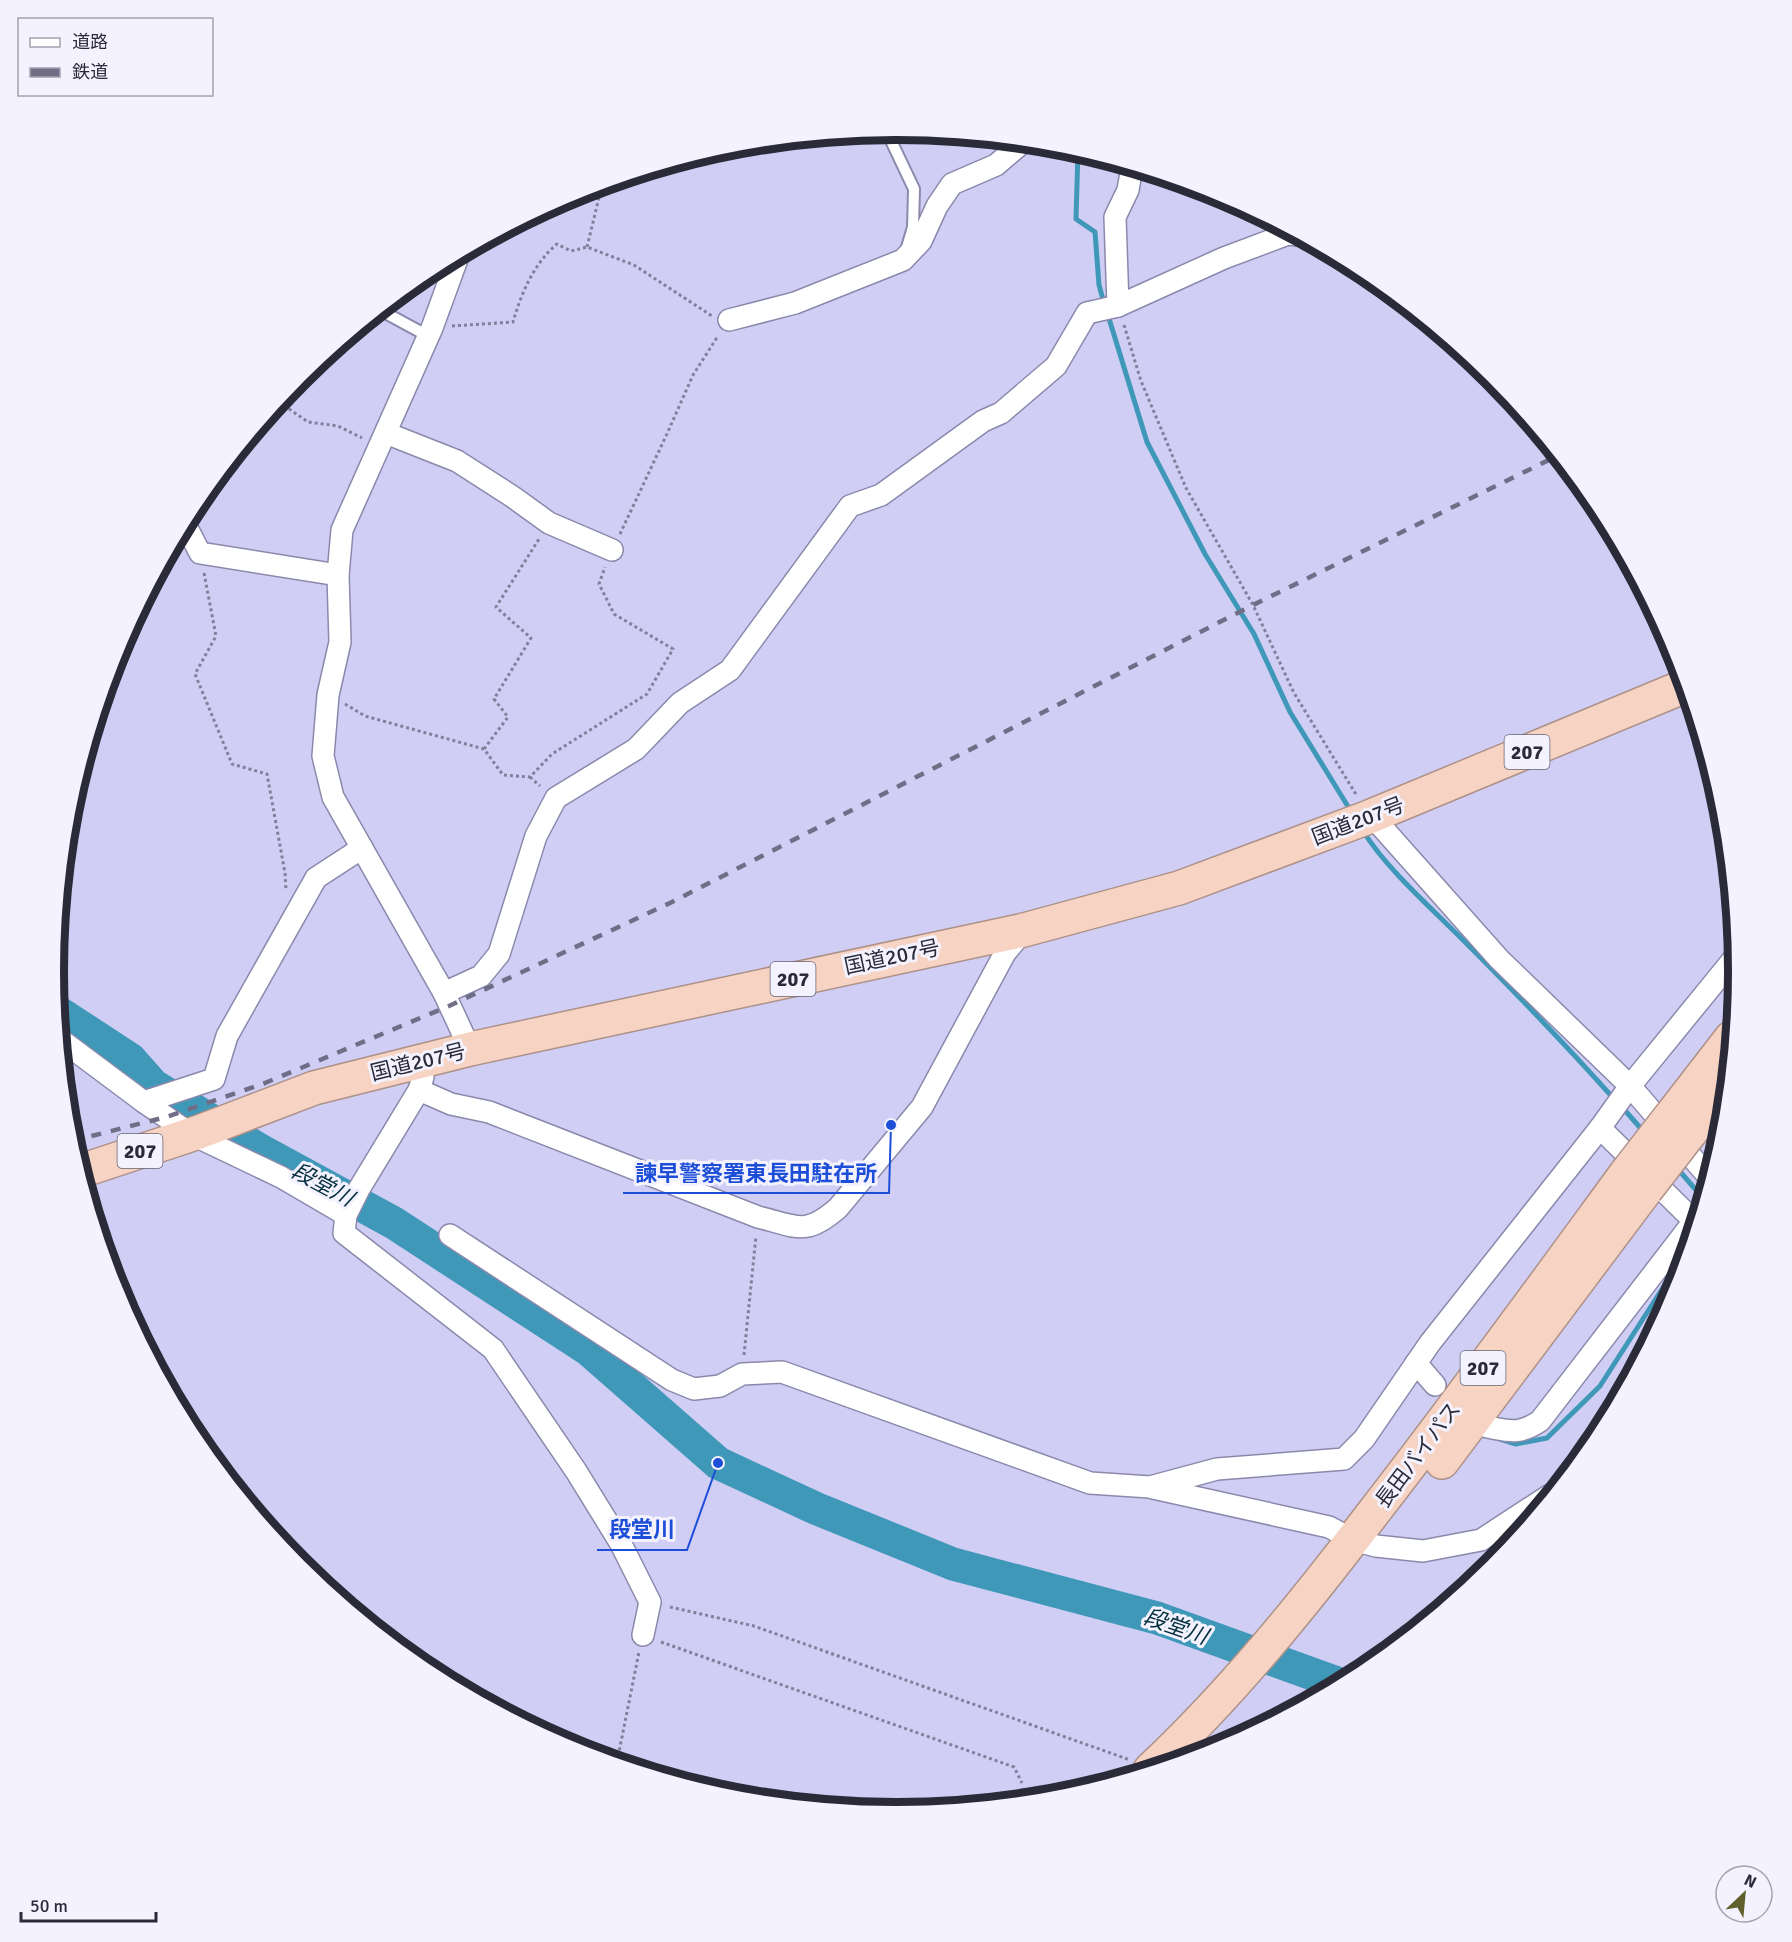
<svg xmlns="http://www.w3.org/2000/svg" width="1792" height="1942" viewBox="0 0 1792 1942" font-family="Signika,'Noto Sans JP',sans-serif">
	<rect width="100%" height="100%" fill="#d0cef5"/>
	<g fill="none" stroke-linecap="round" stroke-linejoin="round">
		<g stroke="#4098b9" stroke-width="5">
			<polyline points="1078,150 1076,219 1095,232 1099,285 1104,303"/>
			<polyline points="1107,312 1147,442 1205,554 1254,634 1290,712 1352,813"/>
			<path d="M1363,831C1387,869 1428,905 1460,937C1513,990 1565,1044 1615,1100"/>
			<polyline points="1622,1107 1643,1131"/>
			<polyline points="1676,1167 1703,1198"/>
			<polyline points="1675,1289 1666,1283 1686,1253"/>
			<polyline points="1500,1439 1516,1444 1547,1438 1600,1386 1666,1283"/>
		</g>
		<polyline stroke="#4098b9" stroke-width="33" points="58,1012 130,1059 153,1085 260,1150 394,1223 589,1350 718,1463 815,1508 953,1564 1157,1618 1340,1684"/>
		<g stroke="#8a89ac" stroke-width="14">
			<g id="service">
				<polyline points="886,130 914,189 913,227 906,251"/>
				<polyline points="380,310 428,336"/>
			</g>
		</g>
		<g stroke="#8a89ac" stroke-width="24">
			<g id="minor">
				<polyline points="459,254 432,328 342,530 338,575 340,642 328,695 323,756 333,797 444,993 470,1049"/>
				<polyline points="1118,306 1115,217 1128,190 1132,167"/>
				<polyline points="729,320 795,303 903,260 921,241 937,206 952,184 996,165 1023,142"/>
				<polyline points="386,433 457,461 513,497 549,523 612,550"/>
				<polyline points="185,524 200,553 338,575"/>
				<polyline points="1372,816 1499,959 1630,1086 1709,1177"/>
				<polyline points="444,993 481,976 499,954 536,836 556,798 636,749 680,703 730,670 850,506 881,495 983,421 1001,413 1056,366 1087,313 1118,306 1224,258 1288,234 1297,235"/>
				<polyline points="61,1040 144,1102 191,1134 281,1177 346,1215"/>
				<polyline points="423,1077 419,1090 359,1189 346,1215 344,1233 493,1349 576,1471 621,1544 650,1602 643,1635"/>
				<path d="M419,1090L451,1104L489,1112L758,1217C796,1226 805,1237 838,1208L922,1107L1005,953L1024,930"/>
				<polyline points="144,1102 214,1079 227,1036 316,878 362,848"/>
				<polyline points="450,1235 672,1380 694,1389 720,1386 742,1374 782,1372 1090,1483 1150,1487 1217,1469 1344,1459 1364,1439 1430,1343 1600,1128 1630,1086 1736,956"/>
				<polyline points="1416,1363 1435,1385"/>
				<path d="M1487,1427C1510,1431 1519,1435 1540,1421L1694,1221L1600,1128"/>
				<polyline points="1153,1488 1329,1527 1353,1540 1376,1546 1423,1551 1481,1540 1550,1495"/>
				<polyline points="1021,1801 1025,1800"/>
			</g>
		</g>
		<g stroke="#ad9188" stroke-width="36">
			<g id="trunk">
				<polyline points="1673,1113 1731,1038"/>
				<polyline points="1690,1133 1727,1086"/>
				<polyline points="81,1171 199,1132 314,1088 470,1049 1024,930 1179,888 1369,817 1685,686"/>
				<polyline points="1442,1462 1646,1190"/>
				<path d="M1150,1770C1231,1694 1303,1605 1370,1517C1458,1404 1542,1288 1627,1172"/>
			</g>
		</g>
		<g stroke="#81809b" stroke-width="3" stroke-dasharray="3 3" stroke-linecap="butt">
			<polyline points="587,247 602,185"/>
			<polyline points="1124,325 1141,381 1186,488 1253,605 1294,693 1357,796"/>
			<path d="M452,326L513,322C521,294 534,263 557,244L571,251L587,247L634,265L712,316"/>
			<polyline points="284,396 317,362"/>
			<polyline points="279,402 308,422 338,426 362,438"/>
			<polyline points="223,470 227,470 242,447"/>
			<polyline points="620,534 666,436 693,375 718,336"/>
			<polyline points="204,573 216,636 195,674 232,764 267,774 285,873 286,890"/>
			<polyline points="345,704 365,716 484,749 503,775 530,777 552,754 647,694 673,649 614,614 599,584 605,567"/>
			<polyline points="484,749 508,717 494,699 531,638 496,607 539,539"/>
			<polyline points="530,777 540,786"/>
			<polyline points="744,1355 756,1236"/>
			<polyline points="670,1607 754,1626 1130,1760"/>
			<polyline points="661,1642 1014,1767 1022,1783"/>
			<polyline points="617,1762 639,1652"/>
		</g>
		<use href="#service" stroke="#fff" stroke-width="10"/>
		<use href="#minor" stroke="#fff" stroke-width="21"/>
		<use href="#trunk" stroke="#f6d3c2" stroke-width="33"/>
		<polyline stroke="#6f6e86" stroke-width="4.5" stroke-dasharray="10 10" stroke-linecap="butt" points="72,1141 166,1117 265,1083 449,1006 670,903 1253,605 1557,456"/>
		<g stroke="#ad9188" stroke-width="36" stroke-linecap="butt">
			<g id="trunk-bridge">
				<polyline points="1627,1172 1673,1113"/>
				<polyline points="1646,1190 1690,1133"/>
			</g>
		</g>
		<use href="#trunk-bridge" stroke="#f6d3c2" stroke-width="33"/>
	</g>
	<g text-anchor="middle" stroke-width="6" stroke-linejoin="round" paint-order="stroke">
		<g fill="#f3f2fe" stroke="#666673" stroke-width="1.5">
			<rect x="1504.5" y="735" width="45" height="34" rx="4.5"/>
			<rect x="770.5" y="962" width="45" height="34" rx="4.5"/>
			<rect x="117.5" y="1134" width="45" height="34" rx="4.5"/>
			<rect x="1460.5" y="1351" width="45" height="34" rx="4.5"/>
		</g>
		<g font-size="20" font-weight="bold" fill="#2a2a38">
			<text x="1527" y="759">207</text>
			<text x="793" y="986">207</text>
			<text x="140" y="1158">207</text>
			<text x="1483" y="1375">207</text>
		</g>
		<g font-size="21" fill="#2a2a38" stroke="#f3f2fe">
			<text transform="translate(1358 821) rotate(-21)" y="7">国道207号</text>
			<text transform="translate(892 957) rotate(-12)" y="7">国道207号</text>
			<text transform="translate(418 1062) rotate(-14)" y="7">国道207号</text>
			<text transform="translate(1418 1455) rotate(-53)" y="7">長田バイパス</text>
		</g>
		<g font-size="22" font-style="italic" fill="#052f3d" stroke="#f3f2fe">
			<text transform="translate(323 1184) rotate(28)" y="8">段堂川</text>
			<text transform="translate(1176 1626) rotate(19)" y="8">段堂川</text>
		</g>
	</g>
	<path d="M0 0H1792V1942H0ZM895 140H897A831 831 0 0 1 1728 971V971A831 831 0 0 1 897 1802H895A831 831 0 0 1 64 971V971A831 831 0 0 1 895 140Z" fill="#f3f2fe" fill-rule="evenodd"/>
	<path fill="none" stroke="#2a2a38" stroke-width="8" d="M895 140H897A831 831 0 0 1 1728 971V971A831 831 0 0 1 897 1802H895A831 831 0 0 1 64 971V971A831 831 0 0 1 895 140Z"/>
	<path fill="none" stroke="#1d4ed8" stroke-width="2" d="M891 1125L889 1193H623M718 1463L687 1550H597"/>
	<g fill="#1d4ed8" stroke="#f3f2fe" stroke-width="2">
		<circle cx="891" cy="1125" r="6"/>
		<circle cx="718" cy="1463" r="6"/>
	</g>
	<g font-size="22" text-anchor="middle" font-weight="bold" fill="#1d4ed8" stroke="#f3f2fe" stroke-width="6" stroke-linejoin="round" paint-order="stroke">
		<text x="756" y="1181">諫早警察署東長田駐在所</text>
		<text x="642" y="1537">段堂川</text>
	</g>
	<rect x="18" y="18" width="195" height="78" fill="#f3f2fe" stroke="#a3a2af" stroke-width="1.5"/>
	<rect x="30" y="38" width="30" height="9" fill="#ffffff" stroke="#a3a2af" stroke-width="1.5"/>
	<text x="72" y="48" font-size="18" fill="#2a2a38">道路</text>
	<rect x="30" y="68" width="30" height="9" fill="#6f6e86" stroke="#a3a2af" stroke-width="1.5"/>
	<text x="72" y="78" font-size="18" fill="#2a2a38">鉄道</text>
	<g transform="translate(1744 1894) rotate(26)"><circle r="28" fill="#f3f2fe" stroke="#a3a2af" stroke-width="1.5"/>
	<path d="M0-4.5L10 22L0 15L-10 22Z" fill="#615f2c"/>
	<text y="-9" font-size="16" font-weight="bold" text-anchor="middle" fill="#2a2a38">N</text>
	</g>
	<path d="M21 1912v9h135v-9" fill="none" stroke="#2a2a38" stroke-width="3"/>
	<text x="30" y="1912" font-size="18" fill="#2a2a38" stroke="#f3f2fe" stroke-width="4.5" paint-order="stroke">50 m</text>
</svg>
